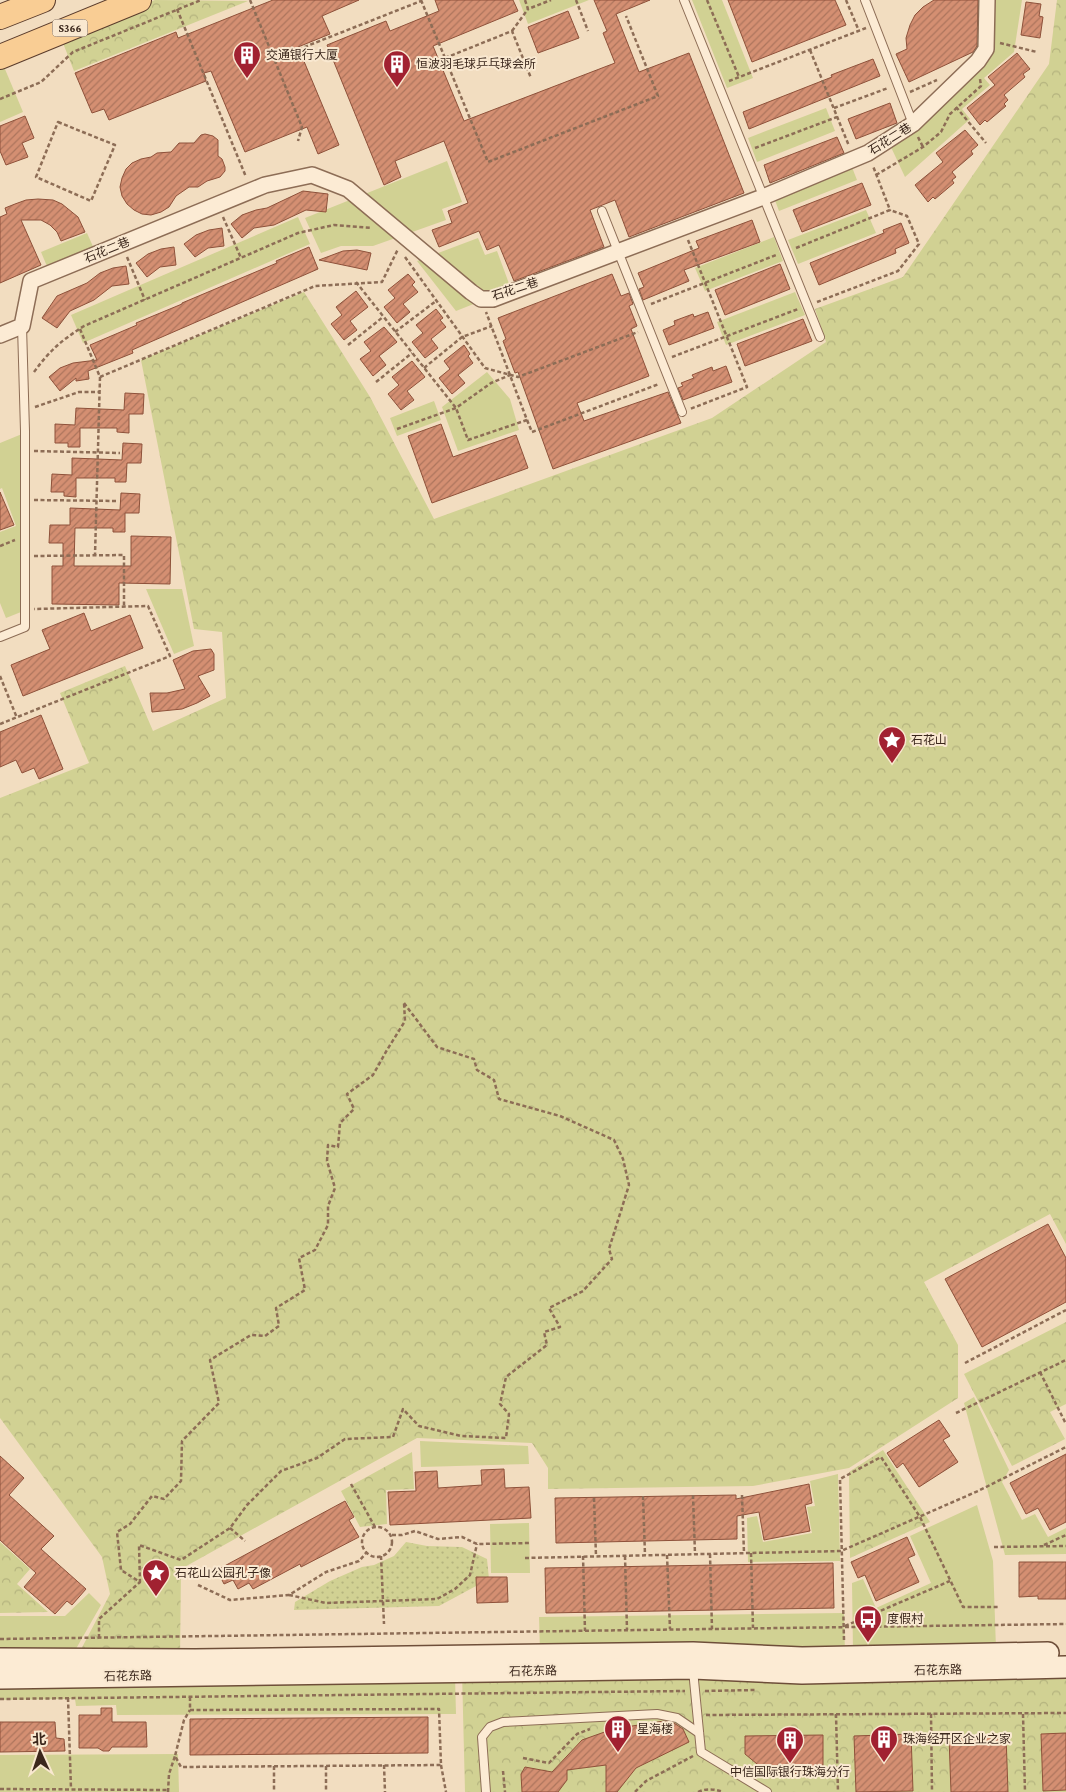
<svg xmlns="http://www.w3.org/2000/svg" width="1066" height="1792" viewBox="0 0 1066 1792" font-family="'Crimson Pro','Noto Sans SC',serif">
	<defs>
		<pattern id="forest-crowns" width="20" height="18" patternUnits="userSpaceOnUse" patternTransform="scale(1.25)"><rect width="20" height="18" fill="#d1d193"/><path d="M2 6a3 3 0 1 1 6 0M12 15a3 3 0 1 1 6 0" fill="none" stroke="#b4b37e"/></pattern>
		<pattern id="garden-dots" width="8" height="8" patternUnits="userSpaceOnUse" patternTransform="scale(1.25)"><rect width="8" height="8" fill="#d1d193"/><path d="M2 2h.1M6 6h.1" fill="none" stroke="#b4b37e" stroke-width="1.8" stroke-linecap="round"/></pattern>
		<pattern id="building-hatch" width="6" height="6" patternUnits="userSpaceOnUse" patternTransform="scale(1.25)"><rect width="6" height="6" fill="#d48f72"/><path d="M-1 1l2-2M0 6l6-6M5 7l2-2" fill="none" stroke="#ad755d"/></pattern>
	</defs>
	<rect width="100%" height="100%" fill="#f2ddc0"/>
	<g fill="#d1d193">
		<polygon points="519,0 589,0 528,24"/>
		<polygon points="692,0 722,0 753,78 727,88"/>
		<polygon points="992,0 1022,0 1014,52 984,78 990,85 962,109 970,119 905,177 890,145 984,63"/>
		<polygon points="2,62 23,112 0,122 0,63"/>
		<polygon points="826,108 835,131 757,162 748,138"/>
		<polygon points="848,157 857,180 779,211 770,187"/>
		<polygon points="447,161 462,202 442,209 446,220 373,246 341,246 321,253 305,218"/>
		<polygon points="866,210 876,233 798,264 788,240"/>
		<polygon points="298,217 310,244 83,343 71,315"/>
		<polygon points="87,233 95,251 49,271 41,252"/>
		<polygon points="774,237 783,261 705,291 695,268"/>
		<polygon points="478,238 485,255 497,251 511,289 456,311 417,261"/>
		<polygon points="795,292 805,315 726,345 717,322"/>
		<polygon points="487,372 510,399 519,430 458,451 442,407"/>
		<polygon points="434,401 441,420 397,436 390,418"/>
		<polygon points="22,434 21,612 6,618 0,603 0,532 16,526 2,488 0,489 0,443"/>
		<polygon points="146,589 182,589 194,646 174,654"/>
		<polygon points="974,1397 1009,1470 1002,1482 1022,1520 1035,1514 1048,1537 1066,1528 1066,1554 1005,1555 964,1403"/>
		<polygon points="420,1441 528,1446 529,1464 421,1467"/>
		<polygon points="838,1474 840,1561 748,1562 747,1518 757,1516 763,1542 812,1533 807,1507 815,1506 810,1481"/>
		<polygon points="977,1505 993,1561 996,1649 853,1651 852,1583 863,1579 876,1608 931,1583 910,1536"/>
		<polygon points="529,1523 530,1573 491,1573 490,1524"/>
		<polygon points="89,1593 101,1605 73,1654 0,1655 0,1616 65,1616"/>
		<polygon points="844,1613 845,1654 540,1652 539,1617"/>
		<polygon points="455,1676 456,1714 117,1715 116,1705 76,1706 75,1699 0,1700 0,1681"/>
		<polygon points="178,1754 179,1792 0,1792 0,1755"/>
	</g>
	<g fill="url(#forest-crowns)">
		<polygon points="155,0 248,1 74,71 61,38"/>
		<polygon points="1057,0 1066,0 1066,1244 1050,1214 924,1282 958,1345 958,1398 849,1468 753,1486 548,1489 548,1468 532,1443 417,1438 181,1569 180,1660 76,1659 110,1594 102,1557 0,1418 0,798 89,763 60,693 125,666 153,731 226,698 222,632 194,629 141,360 304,292 370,397 434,519 712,418 826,342 815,309 903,277 1049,64"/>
		<polygon points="1066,1322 1066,1404 1050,1412 1065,1439 1012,1466 964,1374"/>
		<polygon points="883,1450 930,1522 850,1558 849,1472"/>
		<polygon points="412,1452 414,1489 386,1490 387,1524 360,1527 341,1491"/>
		<polygon points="0,1542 30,1569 17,1584 48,1612 0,1613"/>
		<polygon points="1066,1668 1066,1792 465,1792 462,1672"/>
	</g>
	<polygon fill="url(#garden-dots)" points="406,1542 427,1546 462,1547 487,1559 489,1579 439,1606 294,1610 295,1602 330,1581 362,1567 374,1565 394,1556"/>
	<g fill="url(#building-hatch)" stroke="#8e513a">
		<polygon points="273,0 359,0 322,16 330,34 298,47 339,145 318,154 307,127 245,152 211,71 204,73 206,81 109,120 104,109 92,113 75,73 176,32 178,38"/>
		<polygon points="435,0 513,0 518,11 433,46 464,121 615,63 603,33 607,31 594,0 650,0 616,14 639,72 689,53 744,193 629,237 615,200 590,210 604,247 514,281 499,245 487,250 479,231 439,247 432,230 452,223 448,211 468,203 444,141 395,161 401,177 384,185 327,45 386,21 390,31 439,11"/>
		<polygon points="728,0 835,0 846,25 752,62"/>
		<polygon points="934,0 978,0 977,46 973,52 909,82 896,54 907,49 906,38 910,25 915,15 923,7"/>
		<polygon points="1026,2 1041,4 1039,16 1043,17 1040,38 1021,35"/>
		<polygon points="568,11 579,38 538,53 528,27"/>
		<polygon points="1017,53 1030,69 1023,74 1025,77 1004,95 1008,100 1004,104 1006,106 987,122 985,120 980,125 967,108 995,85 988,77"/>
		<polygon points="873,59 880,76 749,129 743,112 832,77 831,75"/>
		<polygon points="890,103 897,123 856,139 848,119"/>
		<polygon points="25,116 34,138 22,143 28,157 6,165 0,151 0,126"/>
		<polygon points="965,130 978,145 971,151 973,154 952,172 956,177 952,180 954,183 935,199 933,197 928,202 915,185 943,162 936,153"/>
		<polygon points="205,134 213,136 218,140 218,156 222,159 225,167 225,171 220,177 207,181 198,187 189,187 176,196 169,207 161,212 151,215 142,214 134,210 127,204 122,196 120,187 122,178 126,169 132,163 141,159 151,157 157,153 171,152 179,143 194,143 201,135"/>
		<polygon points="837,137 844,153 770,183 764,165"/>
		<polygon points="862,183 871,205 802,232 793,210"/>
		<polygon points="303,191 328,194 326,212 306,210 274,225 254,228 242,238 231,224 242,215 256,210 267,208"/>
		<polygon points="38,199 53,200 62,204 78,217 85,232 61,241 57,232 50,225 41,220 21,220 41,265 0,283 0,217 7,214 5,208 15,204 26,200"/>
		<polygon points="752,220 760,242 684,270 689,281 643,300 639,289 644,287 638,273 699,248 696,241"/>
		<polygon points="901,223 909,243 895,249 896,253 819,285 810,263 884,233 883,230"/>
		<polygon points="222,228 224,246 208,248 195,257 184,244 196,235 209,230"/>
		<polygon points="174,247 176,265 160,267 147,277 136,263 148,254 161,249"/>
		<polygon points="309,247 318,269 132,350 133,353 88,371 89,379 76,381 76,378 60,391 49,377 60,368 73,363 97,360 90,345 137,325 136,323 182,304 182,303 277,263 276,261"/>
		<polygon points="357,250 371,253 367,270 319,260 343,251"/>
		<polygon points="780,264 790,289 725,315 715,290"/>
		<polygon points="126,266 129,284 112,286 94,300 70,311 57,328 42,318 57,296 87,283 100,273 113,268"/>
		<polygon points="408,274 415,282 412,285 418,292 403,304 410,312 397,323 384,307 395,298 388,290"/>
		<polygon points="612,274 621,296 629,293 633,304 629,306 637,326 631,329 649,376 577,403 584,421 668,392 681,423 553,469 518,372 515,373 503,341 506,339 498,318"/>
		<polygon points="356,291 368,307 350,321 357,330 344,340 331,324 342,315 336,307"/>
		<polygon points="436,309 443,318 440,320 446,327 431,339 438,348 425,358 412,342 423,333 416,325"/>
		<polygon points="708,312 714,328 669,345 663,330 675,325 674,321 693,314 694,317"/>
		<polygon points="803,319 812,341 745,366 737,344"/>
		<polygon points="384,327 397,342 379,356 386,365 373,376 360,359 371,351 364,342"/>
		<polygon points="464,345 470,354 468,356 473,363 458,375 465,383 452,394 439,378 450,369 444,361"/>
		<polygon points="412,361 425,377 407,391 414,400 401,410 388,394 399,385 392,377"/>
		<polygon points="726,366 732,382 683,400 678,388 683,386 681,383 694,378 692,375 712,367 713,371"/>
		<polygon points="125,393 144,394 143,414 129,414 129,433 117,432 117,428 80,428 80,447 68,447 68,443 55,443 55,424 75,425 76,408 124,410"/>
		<polygon points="441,424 453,457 516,435 528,468 432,503 408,436"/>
		<polygon points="123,443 142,444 141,463 127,463 126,482 115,482 115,478 76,478 76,497 64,496 64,492 51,492 52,474 72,475 72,458 122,460"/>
		<polygon points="0,492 14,525 0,530"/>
		<polygon points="121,493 140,494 139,513 125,513 125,532 113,532 113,528 75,528 74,566 131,566 131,536 171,537 170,584 119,583 119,605 52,604 52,566 63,566 63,543 49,543 50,525 70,525 70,508 120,510"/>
		<polygon points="84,613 91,631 130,615 143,648 23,696 11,665 50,649 42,630"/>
		<polygon points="211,649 214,654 214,670 198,676 210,696 197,703 182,709 152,712 150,693 167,693 185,689 173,660 193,651"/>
		<polygon points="41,715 63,769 39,779 34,768 22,773 16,760 0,767 0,732"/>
		<polygon points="1048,1224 1066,1258 1066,1302 982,1347 945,1279"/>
		<polygon points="939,1420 950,1436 943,1440 958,1462 919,1487 903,1463 897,1468 887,1453"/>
		<polygon points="1066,1454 1066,1522 1050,1530 1038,1508 1026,1514 1010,1483"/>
		<polygon points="0,1456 24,1478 9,1495 54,1536 41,1549 86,1589 72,1605 67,1601 55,1614 24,1587 36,1573 0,1540"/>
		<polygon points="504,1469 505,1488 529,1487 531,1518 390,1525 388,1492 416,1491 415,1472 437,1471 438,1488 482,1485 481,1470"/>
		<polygon points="809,1484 812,1503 805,1505 810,1531 764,1540 759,1512 737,1516 737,1539 556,1543 555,1498 736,1495 736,1499"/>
		<polygon points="345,1501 354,1517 349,1520 359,1537 301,1567 300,1564 253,1589 249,1583 238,1589 233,1580 224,1584 217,1570"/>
		<polygon points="907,1537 915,1555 908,1558 919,1582 876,1601 865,1575 858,1578 851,1562"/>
		<polygon points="1019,1562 1066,1562 1066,1599 1038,1599 1038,1596 1019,1597"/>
		<polygon points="833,1563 834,1608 546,1613 545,1568"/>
		<polygon points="476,1577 507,1577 508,1602 477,1603"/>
		<polygon points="101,1708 112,1708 112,1722 146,1722 147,1747 112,1747 109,1751 103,1751 98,1748 79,1748 79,1715 101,1715"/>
		<polygon points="428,1717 428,1753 190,1755 190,1719"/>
		<polygon points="664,1721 674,1723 683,1729 689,1742 636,1768 617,1792 606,1792 606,1765 567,1770 567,1780 558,1792 522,1792 521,1774 525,1767 552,1772 582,1740 613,1729"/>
		<polygon points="0,1722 55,1722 56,1738 64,1739 65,1751 0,1752"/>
		<polygon points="1066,1733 1066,1790 1043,1791 1041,1734"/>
		<polygon points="911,1734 913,1791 856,1792 854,1736"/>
		<polygon points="823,1735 823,1773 769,1774 745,1754 745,1736"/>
		<polygon points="1006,1735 1008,1792 951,1792 949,1737"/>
	</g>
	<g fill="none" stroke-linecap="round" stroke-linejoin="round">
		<g stroke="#8d6d56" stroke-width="10">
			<g id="service">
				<polyline points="684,0 820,337"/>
				<polyline points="865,0 913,124"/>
				<polyline points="602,211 682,412"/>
				<polyline points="0,637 25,627 25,431 22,326"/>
				<polyline points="693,1670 701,1752 767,1792"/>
				<polyline points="486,1792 482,1737 490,1727 503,1722 657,1714 677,1718 699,1733"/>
			</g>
		</g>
		<g stroke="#8d6d56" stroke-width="18">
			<polyline id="minor" points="0,335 22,326 31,281 265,185 312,175 348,189 471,292 481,299 493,299 763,197 868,153 913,124 978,61 986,49 987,0"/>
		</g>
		<g stroke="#6e4e39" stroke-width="24">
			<g id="secondary">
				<polyline points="0,1659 195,1660 693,1653 802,1658 1048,1653"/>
				<polyline points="0,1678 693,1668 802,1673 1066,1667"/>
			</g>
		</g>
		<g stroke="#5a3b2b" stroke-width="26">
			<g id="primary">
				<polyline points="0,17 43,0"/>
				<polyline points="0,57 139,0"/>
			</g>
		</g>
		<g stroke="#8d6d56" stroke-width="2.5" stroke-dasharray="4 2.5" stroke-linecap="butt">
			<polyline points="250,0 302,127 298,141"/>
			<polyline points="421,0 488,162 658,96 626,16"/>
			<polyline points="525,0 528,9 551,0"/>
			<polyline points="576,0 588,31"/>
			<polyline points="707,0 739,77"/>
			<polyline points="846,0 859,31"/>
			<polyline points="177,9 246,177"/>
			<polyline points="512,31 528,9"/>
			<polyline points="1000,43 1037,52"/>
			<polyline points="810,50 849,146"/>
			<polyline points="445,58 512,31 531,78"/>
			<polyline points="274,59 421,1"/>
			<polyline points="729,81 866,28"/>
			<polyline points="910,92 937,80"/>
			<polyline points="0,99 41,82 73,52 201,0"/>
			<polyline points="956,107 986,143"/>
			<polyline points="834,108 888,88"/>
			<polygon points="58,122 115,145 91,201 36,177"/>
			<polyline points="918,137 923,147"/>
			<polyline points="755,148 837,117"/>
			<polyline points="876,175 923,147 941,132 950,114 981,86 980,79"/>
			<polyline points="223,217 241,258"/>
			<polyline points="688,240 747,387 690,409"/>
			<polyline points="796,248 890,210 873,166"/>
			<polyline points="127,257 145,300"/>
			<polyline points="405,257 485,368 518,377 638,332"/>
			<polyline points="356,282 456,408 468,440 527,420 486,312"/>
			<polyline points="817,302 898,271 919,244 907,216 890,210"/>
			<polyline points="651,304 776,255"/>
			<polyline points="80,329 100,377 95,555"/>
			<polyline points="395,332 436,301"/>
			<polyline points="348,345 383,317"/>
			<polyline points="672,357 798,309"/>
			<polyline points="424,368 462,337 492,326"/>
			<path d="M34,372C50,350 62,340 84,326L298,233L334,225L372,228"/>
			<polyline points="100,377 315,286 382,282 398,249"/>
			<polyline points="376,382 412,353"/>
			<polyline points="35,407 79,392 100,392"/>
			<polyline points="527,420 532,432 659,384"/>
			<polyline points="397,429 456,408 491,383 510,375"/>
			<polyline points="34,451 120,453"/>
			<polyline points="34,500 118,501"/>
			<polyline points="0,546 15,540"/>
			<polyline points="34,556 124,555 124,607"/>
			<polyline points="0,676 17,718"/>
			<polyline points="0,724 170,656 148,606 34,609"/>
			<polygon points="404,1003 437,1047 474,1059 477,1070 494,1080 499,1099 560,1116 614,1140 623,1159 629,1185 609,1249 612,1259 583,1291 549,1308 560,1327 544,1332 547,1345 506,1377 500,1404 509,1414 506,1438 461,1436 419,1426 403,1409 393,1437 345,1439 317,1458 281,1471 247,1505 230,1528 181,1560 139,1545 140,1582 121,1570 117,1532 130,1524 152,1496 164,1499 181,1481 182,1441 219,1403 210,1360 251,1335 265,1336 279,1326 276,1308 305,1290 299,1258 315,1250 328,1225 328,1206 335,1188 327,1161 328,1145 338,1147 340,1123 354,1109 347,1094 373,1075 387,1050 405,1021"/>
			<polyline points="965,1363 1066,1310"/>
			<polyline points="1040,1372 1066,1424"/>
			<polyline points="956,1413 1066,1360"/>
			<polyline points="351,1484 375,1527"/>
			<polyline points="693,1495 695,1554"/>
			<polyline points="742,1495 744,1553"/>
			<polyline points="643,1496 645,1555"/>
			<polyline points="594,1498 596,1556"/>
			<circle cx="377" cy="1542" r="15"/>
			<polyline points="230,1528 245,1541"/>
			<polyline points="392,1535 402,1535 415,1531 438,1539 462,1537 477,1544 531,1543"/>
			<polyline points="1044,1545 1066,1535"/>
			<polyline points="994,1547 1066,1546"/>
			<polyline points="751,1553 753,1628"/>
			<polyline points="710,1554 712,1629"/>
			<polyline points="667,1555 670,1629"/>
			<polyline points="381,1556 384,1624"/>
			<polyline points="583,1556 585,1631"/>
			<polyline points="625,1556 627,1630"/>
			<polyline points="525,1558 841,1551 978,1491 1066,1447"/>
			<polyline points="198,1585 230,1600 289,1595 326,1572 359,1561 367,1552"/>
			<polyline points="289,1595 326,1603 437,1599 455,1589 470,1575 477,1544"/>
			<polyline points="845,1626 950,1581"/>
			<polyline points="99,1638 99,1619 140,1582"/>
			<polyline points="0,1639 1066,1624"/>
			<polyline points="844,1640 840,1479 881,1457 920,1517 963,1607 999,1607"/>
			<polyline points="705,1691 755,1690"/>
			<polyline points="190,1697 190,1710 439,1709 441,1765 181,1767 175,1756 184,1720 190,1710"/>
			<polyline points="68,1698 71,1789"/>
			<polyline points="0,1699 685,1691"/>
			<polyline points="836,1714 838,1792"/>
			<polyline points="931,1714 932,1792"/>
			<polyline points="1023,1714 1025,1792"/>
			<polyline points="706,1715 1066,1713"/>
			<polyline points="523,1758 549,1763 577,1734 590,1729"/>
			<polyline points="384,1765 385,1792"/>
			<polyline points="441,1765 446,1792"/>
			<polyline points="274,1766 274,1792"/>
			<polyline points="326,1766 326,1792"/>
			<polyline points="503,1771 505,1792"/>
			<polyline points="0,1789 168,1790"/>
			<polyline points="168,1792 169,1774 175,1756"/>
			<polyline points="635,1792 646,1781 693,1756"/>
			<path d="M698,1792C706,1788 715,1789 723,1792"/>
		</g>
		<use href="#service" stroke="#fcebd4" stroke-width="8"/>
		<use href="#minor" stroke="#fcebd4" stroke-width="15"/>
		<use href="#secondary" stroke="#fcebd4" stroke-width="21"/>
		<use href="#primary" stroke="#f9cd94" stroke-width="24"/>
	</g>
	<defs>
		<g id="building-pin" transform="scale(1.4375)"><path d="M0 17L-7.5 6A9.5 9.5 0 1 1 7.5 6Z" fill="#a12131" stroke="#f9e8d0"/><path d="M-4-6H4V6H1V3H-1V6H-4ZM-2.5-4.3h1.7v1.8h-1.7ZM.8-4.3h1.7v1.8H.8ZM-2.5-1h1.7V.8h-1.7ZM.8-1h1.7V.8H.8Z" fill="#fff"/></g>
		<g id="sight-pin" transform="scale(1.4375)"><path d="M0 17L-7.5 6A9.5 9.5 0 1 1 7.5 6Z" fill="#a12131" stroke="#f9e8d0"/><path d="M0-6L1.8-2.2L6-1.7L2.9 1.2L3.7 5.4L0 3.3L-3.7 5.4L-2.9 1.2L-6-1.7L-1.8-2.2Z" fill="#fff"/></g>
		<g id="bus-pin" transform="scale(1.4375)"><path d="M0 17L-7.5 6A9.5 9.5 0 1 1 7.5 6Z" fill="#a12131" stroke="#f9e8d0"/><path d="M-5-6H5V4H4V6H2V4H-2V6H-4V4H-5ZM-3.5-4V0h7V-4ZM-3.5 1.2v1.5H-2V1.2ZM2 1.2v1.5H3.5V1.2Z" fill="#fff"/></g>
	</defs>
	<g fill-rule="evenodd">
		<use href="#building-pin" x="247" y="55"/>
		<use href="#building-pin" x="397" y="64"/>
		<use href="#sight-pin" x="892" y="740"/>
		<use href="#sight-pin" x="156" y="1573"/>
		<use href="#bus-pin" x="868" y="1619"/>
		<use href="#building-pin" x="618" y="1729"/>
		<use href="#building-pin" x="884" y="1739"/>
		<use href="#building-pin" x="790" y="1740"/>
	</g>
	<g text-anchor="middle" stroke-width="4" stroke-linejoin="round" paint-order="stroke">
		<rect fill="#f9e8d0" stroke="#746152" stroke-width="1" x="52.5" y="19.5" width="35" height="17" rx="4"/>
		<g font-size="11" font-weight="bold" fill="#3b271c">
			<text x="70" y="32">S366</text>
		</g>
		<g font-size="12" fill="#3b271c" stroke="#f9e8d0" text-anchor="start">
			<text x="266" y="59">交通银行大厦</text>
			<text x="416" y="68">恒波羽毛球乒乓球会所</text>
			<text x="911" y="744">石花山</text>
			<text x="175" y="1577">石花山公园孔子像</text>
			<text x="887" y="1623">度假村</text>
			<text x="637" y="1733">星海楼</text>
			<text x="903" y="1743">珠海经开区企业之家</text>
			<text x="790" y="1776" text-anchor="middle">中信国际银行珠海分行</text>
		</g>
		<g font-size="12" fill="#3b271c" stroke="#f9e8d0">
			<text transform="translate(890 139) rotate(-32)" y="4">石花二巷</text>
			<text transform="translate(107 250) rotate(-22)" y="4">石花二巷</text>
			<text transform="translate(515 289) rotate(-18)" y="4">石花二巷</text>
			<text transform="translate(938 1670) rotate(-1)" y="4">石花东路</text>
			<text transform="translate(533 1671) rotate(-1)" y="4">石花东路</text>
			<text transform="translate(128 1676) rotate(-1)" y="4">石花东路</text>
		</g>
	</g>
	<g transform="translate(40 1752) rotate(357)" stroke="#f9e8d0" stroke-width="4" paint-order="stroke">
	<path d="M0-4L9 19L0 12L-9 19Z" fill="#3b271c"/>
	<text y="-8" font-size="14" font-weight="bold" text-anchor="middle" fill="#3b271c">北</text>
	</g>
</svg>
